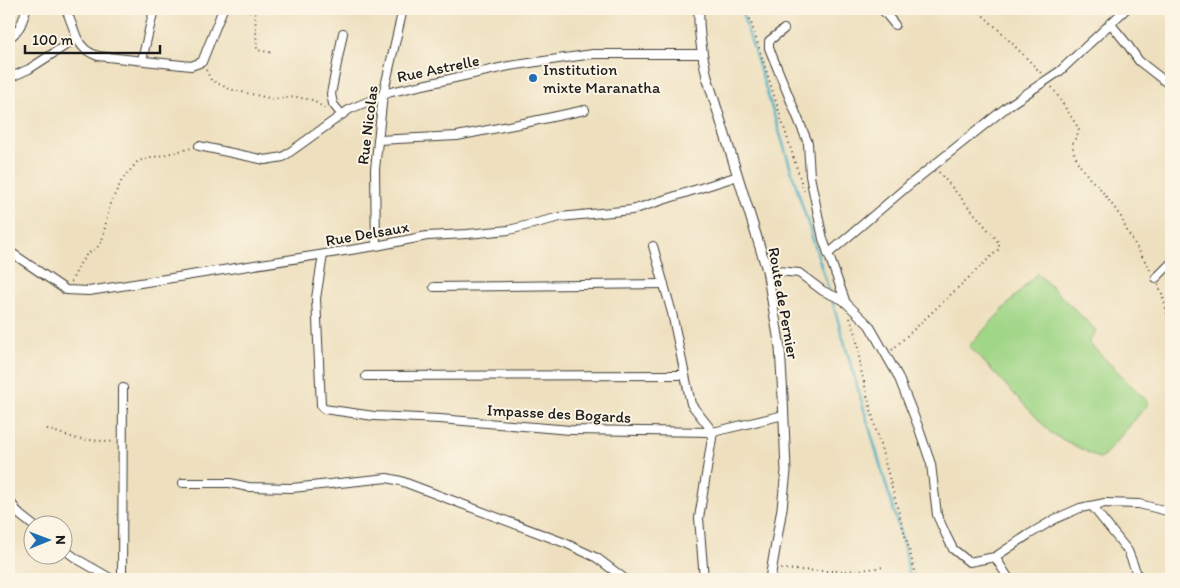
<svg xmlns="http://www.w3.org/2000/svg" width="1180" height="588" viewBox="0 0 1180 588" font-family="Itim,sans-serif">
	<rect width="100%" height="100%" fill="#fcf5e5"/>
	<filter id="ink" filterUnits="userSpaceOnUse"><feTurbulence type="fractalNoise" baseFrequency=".02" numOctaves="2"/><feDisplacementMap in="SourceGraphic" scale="10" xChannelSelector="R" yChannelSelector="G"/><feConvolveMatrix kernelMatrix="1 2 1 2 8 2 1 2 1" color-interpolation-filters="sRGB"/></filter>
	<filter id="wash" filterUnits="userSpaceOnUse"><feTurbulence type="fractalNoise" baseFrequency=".0096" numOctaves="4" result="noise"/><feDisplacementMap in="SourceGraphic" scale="20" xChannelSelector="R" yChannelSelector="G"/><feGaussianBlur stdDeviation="1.12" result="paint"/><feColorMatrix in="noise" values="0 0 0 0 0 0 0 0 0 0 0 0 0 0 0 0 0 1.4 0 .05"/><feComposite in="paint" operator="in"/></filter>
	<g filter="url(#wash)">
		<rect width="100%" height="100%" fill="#eee0bf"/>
		<polygon fill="#a0d687" stroke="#5e7952" points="1037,273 1096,330 1089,343 1149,403 1101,459 1052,434 969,346"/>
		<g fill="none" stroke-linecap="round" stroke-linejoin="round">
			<g stroke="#44aec3" stroke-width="2.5">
				<polyline points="741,9 829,291"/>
				<polyline points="831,297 892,505 906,555 909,579"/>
			</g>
		</g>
	</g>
	<g filter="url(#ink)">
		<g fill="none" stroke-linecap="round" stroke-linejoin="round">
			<g stroke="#3c3934" stroke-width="10">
				<g id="minor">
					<polyline points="66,9 77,38"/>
					<polyline points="882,9 895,25"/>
					<polyline points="1110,23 1127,44 1139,61 1171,86"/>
					<polyline points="784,29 769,41 769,48 808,143 810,176 823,239 846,303"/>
					<path d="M9,38C20,31 23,21 26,9"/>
					<polyline points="142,60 154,9"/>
					<path d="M9,78L29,69L77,38C82,48 87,52 98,56L191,66L202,62L223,9"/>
					<polyline points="342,115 333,104 331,94 343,33"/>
					<polyline points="378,140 457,136 529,122 585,110"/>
					<polyline points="199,146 265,160 283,157 350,109 391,92 509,66 593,54 702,54"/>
					<polyline points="376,246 375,169 383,95 403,9"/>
					<polyline points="653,246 672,313 691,404 713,432 699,518 704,579"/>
					<polyline points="9,251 66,290 89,291 376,246 427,236 467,234 509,230 560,217 632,210 738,176"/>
					<polyline points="828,254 909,185 1008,106 1060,71 1126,9"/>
					<polyline points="323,255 316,298 321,405 322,407 324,409 374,416 440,419 570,430 713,432 784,415"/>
					<polyline points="767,270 799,273 823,291 843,300 869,325 898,376 918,426 931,464 937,515 946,535 953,549 969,562 995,557 1028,535 1055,519 1080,508 1105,503 1139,504 1171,512"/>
					<polyline points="1156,278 1171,263"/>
					<polyline points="434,287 664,284"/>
					<polyline points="366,376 685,375"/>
					<polyline points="183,483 230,483 248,487 292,488 387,478 401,481 565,543 597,558 625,579"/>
					<polyline points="9,500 20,515 34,526"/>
					<polyline points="1092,506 1128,551 1139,579"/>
					<polyline points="62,548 77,559 112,579"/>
					<polyline points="995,557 1009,579"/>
					<polyline points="122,579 123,388"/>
				</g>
			</g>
			<g stroke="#3c3934" stroke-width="11">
				<path id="tertiary" d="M699,9C698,32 702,54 707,77L767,270L780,348L783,397L786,471L782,508L770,579"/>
			</g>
			<g stroke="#3c3934" stroke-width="2" stroke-dasharray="1 4" stroke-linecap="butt">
				<polyline points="240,9 255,13 257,50 274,53"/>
				<polyline points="748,9 749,16 804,191"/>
				<polyline points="976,9 999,30 1041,73"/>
				<polyline points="206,70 211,80 229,89 273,99 296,97 312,100 326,109"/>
				<polyline points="1052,87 1079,129 1077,136 1073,142 1073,150 1078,163 1090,179 1099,187 1121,217 1127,231 1151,271"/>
				<polyline points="71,282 81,262 87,254 96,249 102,241 110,204 122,180 138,161 192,148"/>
				<polyline points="1158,284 1163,296 1171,332"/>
				<polyline points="850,318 856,334 861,370 876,430 915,571 916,579"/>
				<polyline points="1171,344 1170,364 1171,389"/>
				<polyline points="892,350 999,249 999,244 997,240 938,171"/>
				<polyline points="47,429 77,439 115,442"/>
				<path d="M781,569C815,571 849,573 883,567"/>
			</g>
			<use href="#minor" stroke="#fff" stroke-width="8"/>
			<use href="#tertiary" stroke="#fff" stroke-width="9"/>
		</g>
	</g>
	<circle fill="#1f6fb2" stroke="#fcf5e5" stroke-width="2" cx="533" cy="78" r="5"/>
	<g text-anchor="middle" stroke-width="4" stroke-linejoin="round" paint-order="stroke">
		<g font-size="16" fill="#1c1c1c" stroke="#fcf5e5">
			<text transform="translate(438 68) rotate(-12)" y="6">Rue Astrelle</text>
			<text transform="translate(367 125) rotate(-83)" y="6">Rue Nicolas</text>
			<text transform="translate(367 233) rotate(-10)" y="6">Rue Delsaux</text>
			<text transform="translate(784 303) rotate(80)" y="6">Route de Pernier</text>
			<text transform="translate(559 413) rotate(3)" y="6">Impasse des Bogards</text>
		</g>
		<g font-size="16" fill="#1c1c1c" stroke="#fcf5e5" text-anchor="start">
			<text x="543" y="75">Institution<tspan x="543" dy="18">mixte Maranatha</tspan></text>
		</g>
	</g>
	<rect width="1180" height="588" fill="none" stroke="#fcf5e5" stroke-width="30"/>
	<g transform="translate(48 540) rotate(89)"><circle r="24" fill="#fcf5e5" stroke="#a29e95"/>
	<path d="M0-4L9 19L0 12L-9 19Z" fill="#1f6fb2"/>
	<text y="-8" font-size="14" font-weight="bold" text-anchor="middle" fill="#1c1c1c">N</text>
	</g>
	<path d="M25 45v8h135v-8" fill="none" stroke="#1c1c1c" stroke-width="2.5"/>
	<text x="32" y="45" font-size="15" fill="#1c1c1c" stroke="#fcf5e5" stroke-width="4" paint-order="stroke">100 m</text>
</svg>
